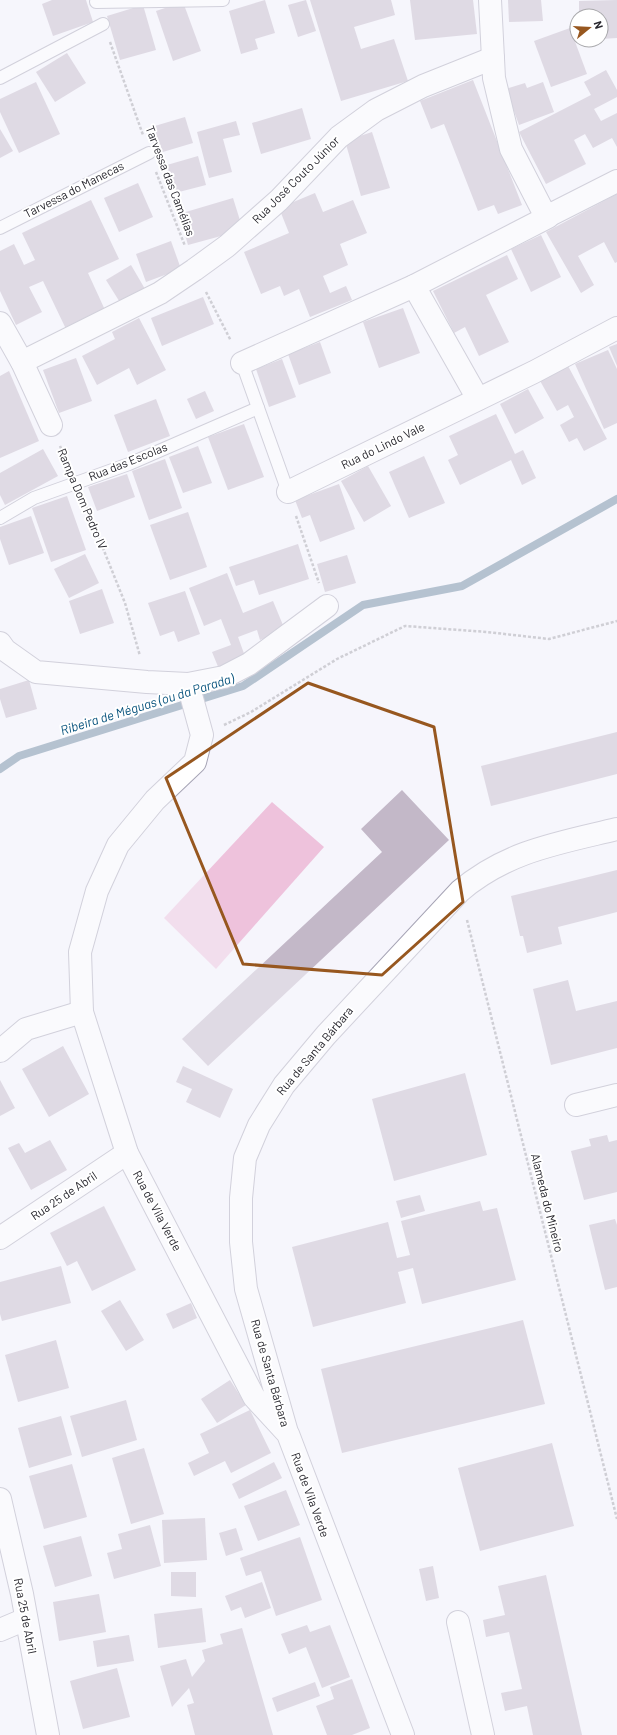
<svg xmlns="http://www.w3.org/2000/svg" width="617" height="1735" viewBox="0 0 617 1735" font-family="Barlow,sans-serif">
	<rect width="100%" height="100%" fill="#f6f5fc"/>
	<polygon fill="#eec2dc" points="272,802 324,847 216,969 164,918"/>
	<g fill="none" stroke-linecap="round" stroke-linejoin="round">
		<polyline stroke="#66849c" stroke-width="8" points="0,769 19,756 243,686 363,605 462,586 617,499"/>
	</g>
	<g fill="#c3b8c8">
		<polygon points="52,0 86,0 93,22 53,36 42,4"/>
		<polygon points="265,0 275,33 255,39 258,49 241,54 229,11"/>
		<polygon points="306,0 316,31 298,37 288,5"/>
		<polygon points="310,0 391,0 395,15 354,27 361,49 394,39 408,81 341,101"/>
		<polygon points="410,0 473,0 477,34 415,40"/>
		<polygon points="508,0 541,0 543,21 509,22"/>
		<polygon points="617,0 617,38 601,39 601,16 579,16 579,1"/>
		<polygon points="183,2 201,51 173,61 156,11"/>
		<polygon points="143,5 156,50 120,60 107,16"/>
		<polygon points="570,28 587,74 551,87 534,41"/>
		<polygon points="67,53 86,83 55,102 36,72"/>
		<polygon points="606,70 617,90 617,97 594,109 601,121 617,113 617,147 612,138 593,148 585,134 574,140 586,164 546,184 519,132 591,95 584,82"/>
		<polygon points="473,80 522,205 498,214 494,205 478,211 444,124 431,129 420,101"/>
		<polygon points="36,82 60,134 19,153 0,112 0,99"/>
		<polygon points="543,82 554,112 519,125 506,89 525,83 527,88"/>
		<polygon points="302,108 311,139 261,154 252,123"/>
		<polygon points="185,117 193,143 156,154 148,128"/>
		<polygon points="236,121 240,135 223,139 232,172 209,178 197,132"/>
		<polygon points="0,129 13,151 0,158"/>
		<polygon points="372,132 390,188 361,196 345,141"/>
		<polygon points="198,156 206,185 175,193 167,165"/>
		<polygon points="138,183 153,217 119,232 104,198"/>
		<polygon points="315,193 323,212 353,200 367,233 340,244 348,265 323,276 330,293 346,286 352,300 310,317 299,289 284,296 280,286 261,294 244,252 289,233 279,208"/>
		<polygon points="617,194 617,262 615,263 604,242 578,256 594,285 581,293 546,232"/>
		<polygon points="233,198 243,230 188,245 179,214"/>
		<polygon points="91,200 119,259 88,273 105,310 66,329 43,281 29,287 42,312 16,325 0,291 0,251 14,244 24,265 35,260 22,233"/>
		<polygon points="541,235 561,277 531,292 511,249"/>
		<polygon points="171,241 181,269 146,282 136,254"/>
		<polygon points="507,255 518,279 486,295 509,342 479,356 465,327 454,333 433,291"/>
		<polygon points="131,265 145,289 121,304 106,280"/>
		<polygon points="203,297 214,324 162,346 151,318"/>
		<polygon points="403,308 420,353 379,368 363,322"/>
		<polygon points="139,318 166,370 137,385 129,368 97,385 82,356 115,339 112,332"/>
		<polygon points="320,342 331,373 299,385 288,354"/>
		<polygon points="617,344 617,366 609,347"/>
		<polygon points="608,350 617,369 617,423 604,429 575,364"/>
		<polygon points="76,358 92,401 59,413 43,370"/>
		<polygon points="282,359 296,397 269,407 256,369"/>
		<polygon points="567,364 607,439 584,451 577,438 569,442 560,425 574,417 568,405 557,411 539,379"/>
		<polygon points="9,371 39,441 0,458 0,376"/>
		<polygon points="528,389 544,418 515,434 500,404"/>
		<polygon points="205,391 214,411 196,419 187,399"/>
		<polygon points="156,399 170,436 128,452 114,415"/>
		<polygon points="496,414 515,454 523,450 536,478 522,485 511,460 460,485 448,460 458,455 449,436"/>
		<polygon points="244,424 264,477 228,490 208,437"/>
		<polygon points="198,446 212,483 183,493 169,457"/>
		<polygon points="43,449 58,476 5,505 0,495 0,473"/>
		<polygon points="424,456 445,503 409,518 389,472"/>
		<polygon points="165,459 182,508 149,520 132,471"/>
		<polygon points="368,466 391,506 364,522 341,481"/>
		<polygon points="127,474 135,497 97,511 88,487"/>
		<polygon points="339,484 355,529 320,542 310,515 302,518 295,500"/>
		<polygon points="67,496 86,550 51,562 32,508"/>
		<polygon points="188,512 207,567 170,580 150,525"/>
		<polygon points="31,516 44,553 9,565 0,539 0,527"/>
		<polygon points="298,544 309,579 259,595 254,580 236,586 229,567"/>
		<polygon points="85,554 99,583 69,598 54,569"/>
		<polygon points="347,555 356,583 325,592 317,564"/>
		<polygon points="227,573 243,613 273,601 285,630 260,640 257,630 238,637 246,659 219,669 212,652 231,645 221,619 204,626 189,588"/>
		<polygon points="102,589 114,623 80,634 69,601"/>
		<polygon points="185,591 200,634 178,642 174,631 160,636 148,603"/>
		<polygon points="29,680 37,709 6,718 0,699 0,689"/>
		<polygon points="617,732 617,774 491,806 481,766"/>
		<polygon points="402,790 449,840 208,1066 182,1039 382,852 361,829"/>
		<polygon points="617,870 617,912 558,927 562,944 527,953 523,936 520,936 511,896"/>
		<polygon points="568,980 576,1011 617,1001 617,1048 551,1065 533,989"/>
		<polygon points="63,1046 89,1094 49,1117 22,1069"/>
		<polygon points="183,1066 233,1089 220,1118 186,1102 192,1089 176,1082"/>
		<polygon points="465,1073 487,1155 394,1181 372,1099"/>
		<polygon points="0,1080 15,1108 0,1116"/>
		<polygon points="607,1135 609,1142 617,1140 617,1192 584,1200 571,1151 591,1146 589,1139"/>
		<polygon points="50,1140 67,1170 31,1190 8,1148 19,1143 25,1153"/>
		<polygon points="420,1195 425,1211 401,1218 396,1201"/>
		<polygon points="480,1201 483,1211 497,1208 516,1280 422,1304 413,1268 398,1272 406,1303 313,1327 292,1247 388,1222 397,1258 410,1255 401,1221"/>
		<polygon points="104,1206 136,1270 92,1291 77,1261 67,1266 50,1233"/>
		<polygon points="615,1219 617,1225 617,1287 605,1290 589,1225"/>
		<polygon points="61,1266 71,1303 2,1321 0,1314 0,1282"/>
		<polygon points="120,1300 144,1340 126,1351 101,1311"/>
		<polygon points="191,1303 197,1318 173,1329 166,1314"/>
		<polygon points="523,1320 545,1404 342,1453 321,1369"/>
		<polygon points="56,1340 69,1388 18,1402 5,1355"/>
		<polygon points="230,1380 246,1405 217,1423 201,1399"/>
		<polygon points="126,1400 137,1440 82,1457 70,1416"/>
		<polygon points="250,1410 271,1453 231,1473 225,1461 194,1476 188,1463 209,1453 200,1434"/>
		<polygon points="61,1416 72,1455 29,1468 18,1428"/>
		<polygon points="552,1443 574,1526 480,1551 458,1468"/>
		<polygon points="144,1448 164,1514 131,1524 112,1458"/>
		<polygon points="274,1462 282,1478 239,1499 232,1484"/>
		<polygon points="72,1464 87,1517 44,1529 29,1476"/>
		<polygon points="286,1490 300,1525 258,1541 244,1506"/>
		<polygon points="205,1518 207,1560 164,1563 162,1520"/>
		<polygon points="150,1525 161,1566 114,1579 107,1553 122,1549 118,1534"/>
		<polygon points="236,1528 243,1550 226,1556 219,1533"/>
		<polygon points="81,1536 92,1576 55,1587 43,1546"/>
		<polygon points="300,1537 322,1600 276,1616 261,1571 246,1576 240,1558"/>
		<polygon points="433,1566 439,1598 426,1601 419,1569"/>
		<polygon points="171,1572 196,1572 196,1597 171,1596"/>
		<polygon points="546,1575 582,1735 533,1735 527,1706 505,1711 501,1693 522,1689 509,1632 486,1637 483,1620 505,1615 498,1586"/>
		<polygon points="262,1582 271,1608 245,1618 241,1607 231,1611 225,1596"/>
		<polygon points="99,1594 106,1632 59,1641 53,1602"/>
		<polygon points="202,1608 206,1642 158,1648 154,1614"/>
		<polygon points="307,1625 310,1632 330,1625 350,1677 322,1688 306,1647 289,1654 281,1634"/>
		<polygon points="242,1628 273,1735 195,1735 187,1705 194,1703 189,1688 172,1707 160,1666 186,1659 192,1677 205,1661 202,1650 223,1644 220,1634"/>
		<polygon points="129,1635 134,1661 97,1667 93,1641"/>
		<polygon points="117,1668 130,1717 83,1729 70,1681"/>
		<polygon points="352,1679 370,1728 352,1735 327,1735 316,1706 334,1699 330,1687"/>
		<polygon points="315,1682 320,1696 277,1712 272,1698"/>
	</g>
	<g fill="none" stroke-linecap="round" stroke-linejoin="round">
		<g stroke="#a6a4b5" stroke-width="14">
			<g id="lane">
				<polyline points="96,2 223,0"/>
				<polyline points="0,78 103,24"/>
				<polyline points="0,228 149,153"/>
				<polyline points="242,363 288,492"/>
				<polyline points="0,518 34,498 129,464 258,408"/>
			</g>
		</g>
		<g stroke="#a6a4b5" stroke-width="24">
			<g id="street">
				<polyline points="490,0 494,78 511,149 546,217 617,181"/>
				<polyline points="414,286 478,399"/>
				<polyline points="0,323 22,362 51,425"/>
				<polyline points="22,362 160,293 194,270 227,246 279,200 339,137 376,110 423,86 493,58"/>
				<polyline points="242,363 414,286 548,217"/>
				<polyline points="288,492 534,372 617,328"/>
				<polyline points="0,643 5,650 36,672 147,682 188,684 224,677 249,664 327,606"/>
				<polyline points="188,684 202,735 195,762 155,800 118,845 97,891 80,952 82,1012 127,1153 254,1397 288,1434 403,1735"/>
				<polyline points="0,1051 26,1029 82,1012"/>
				<polyline points="576,1105 617,1095"/>
				<polyline points="0,1238 127,1153"/>
				<path d="M286,1429L246,1289L241,1242V1198L245,1158L259,1125L284,1085L326,1035L460,891C507,851 559,843 617,829"/>
				<polyline points="0,1499 22,1594 48,1735"/>
				<polyline points="458,1622 483,1735"/>
				<polyline points="0,1630 26,1619"/>
			</g>
		</g>
		<g stroke="#a09fa6" stroke-width="2.5" stroke-dasharray="3 2" stroke-linecap="butt">
			<polyline points="110,42 143,135"/>
			<polyline points="156,172 185,246"/>
			<polyline points="206,292 231,341"/>
			<polyline points="60,446 68,465"/>
			<polyline points="84,501 125,603 140,656"/>
			<polyline points="296,516 319,583"/>
			<polyline points="224,725 251,712 337,659 405,626 487,632 549,639 617,621"/>
			<polyline points="467,920 617,1519"/>
		</g>
		<use href="#lane" stroke="#fff" stroke-width="12"/>
		<use href="#street" stroke="#fff" stroke-width="22"/>
	</g>
	<path d="M0 0H617V1735H0ZM308,683L434,727L463,902L382,975L243,964L166,778Z" fill="#f6f5fc" fill-opacity=".55" fill-rule="evenodd"/>
	<path fill="none" stroke="#97571f" stroke-width="3" stroke-linejoin="round" d="M308,683L434,727L463,902L382,975L243,964L166,778Z"/>
	<g text-anchor="middle" stroke-width="4" stroke-linejoin="round" paint-order="stroke">
		<g font-size="12" fill="#29282f" stroke="#fff">
			<text transform="translate(296 180) rotate(-45)" y="4">Rua José Couto Júnior</text>
			<text transform="translate(170 181) rotate(69)" y="4">Tarvessa das Camélias</text>
			<text transform="translate(74 190) rotate(-27)" y="4">Tarvessa do Manecas</text>
			<text transform="translate(383 446) rotate(-26)" y="4">Rua do Lindo Vale</text>
			<text transform="translate(128 462) rotate(-22)" y="4">Rua das Escolas</text>
			<text transform="translate(82 499) rotate(67)" y="4">Rampa Dom Pedro IV</text>
			<text transform="translate(315 1051) rotate(-50)" y="4">Rua de Santa Bárbara</text>
			<text transform="translate(64 1196) rotate(-34)" y="4">Rua 25 de Abril</text>
			<text transform="translate(547 1203) rotate(76)" y="4">Alameda do Mineiro</text>
			<text transform="translate(157 1211) rotate(62)" y="4">Rua de Vila Verde</text>
			<text transform="translate(270 1373) rotate(74)" y="4">Rua de Santa Bárbara</text>
			<text transform="translate(310 1495) rotate(70)" y="4">Rua de Vila Verde</text>
			<text transform="translate(25 1616) rotate(79)" y="4">Rua 25 de Abril</text>
		</g>
		<g font-size="13" font-style="italic" fill="#08537d" stroke="#fff">
			<text transform="translate(147 704) rotate(-17)" y="5">Ribeira de Méguas (ou da Parada)</text>
		</g>
	</g>
	<g transform="translate(589 28) rotate(72)"><circle r="19" fill="#ffffff" stroke="#a9a9ac"/>
	<path d="M0-3L7 15L0 10L-7 15Z" fill="#97571f"/>
	<text y="-6" font-size="11" font-weight="bold" text-anchor="middle" fill="#29282f">N</text>
	</g>
</svg>
